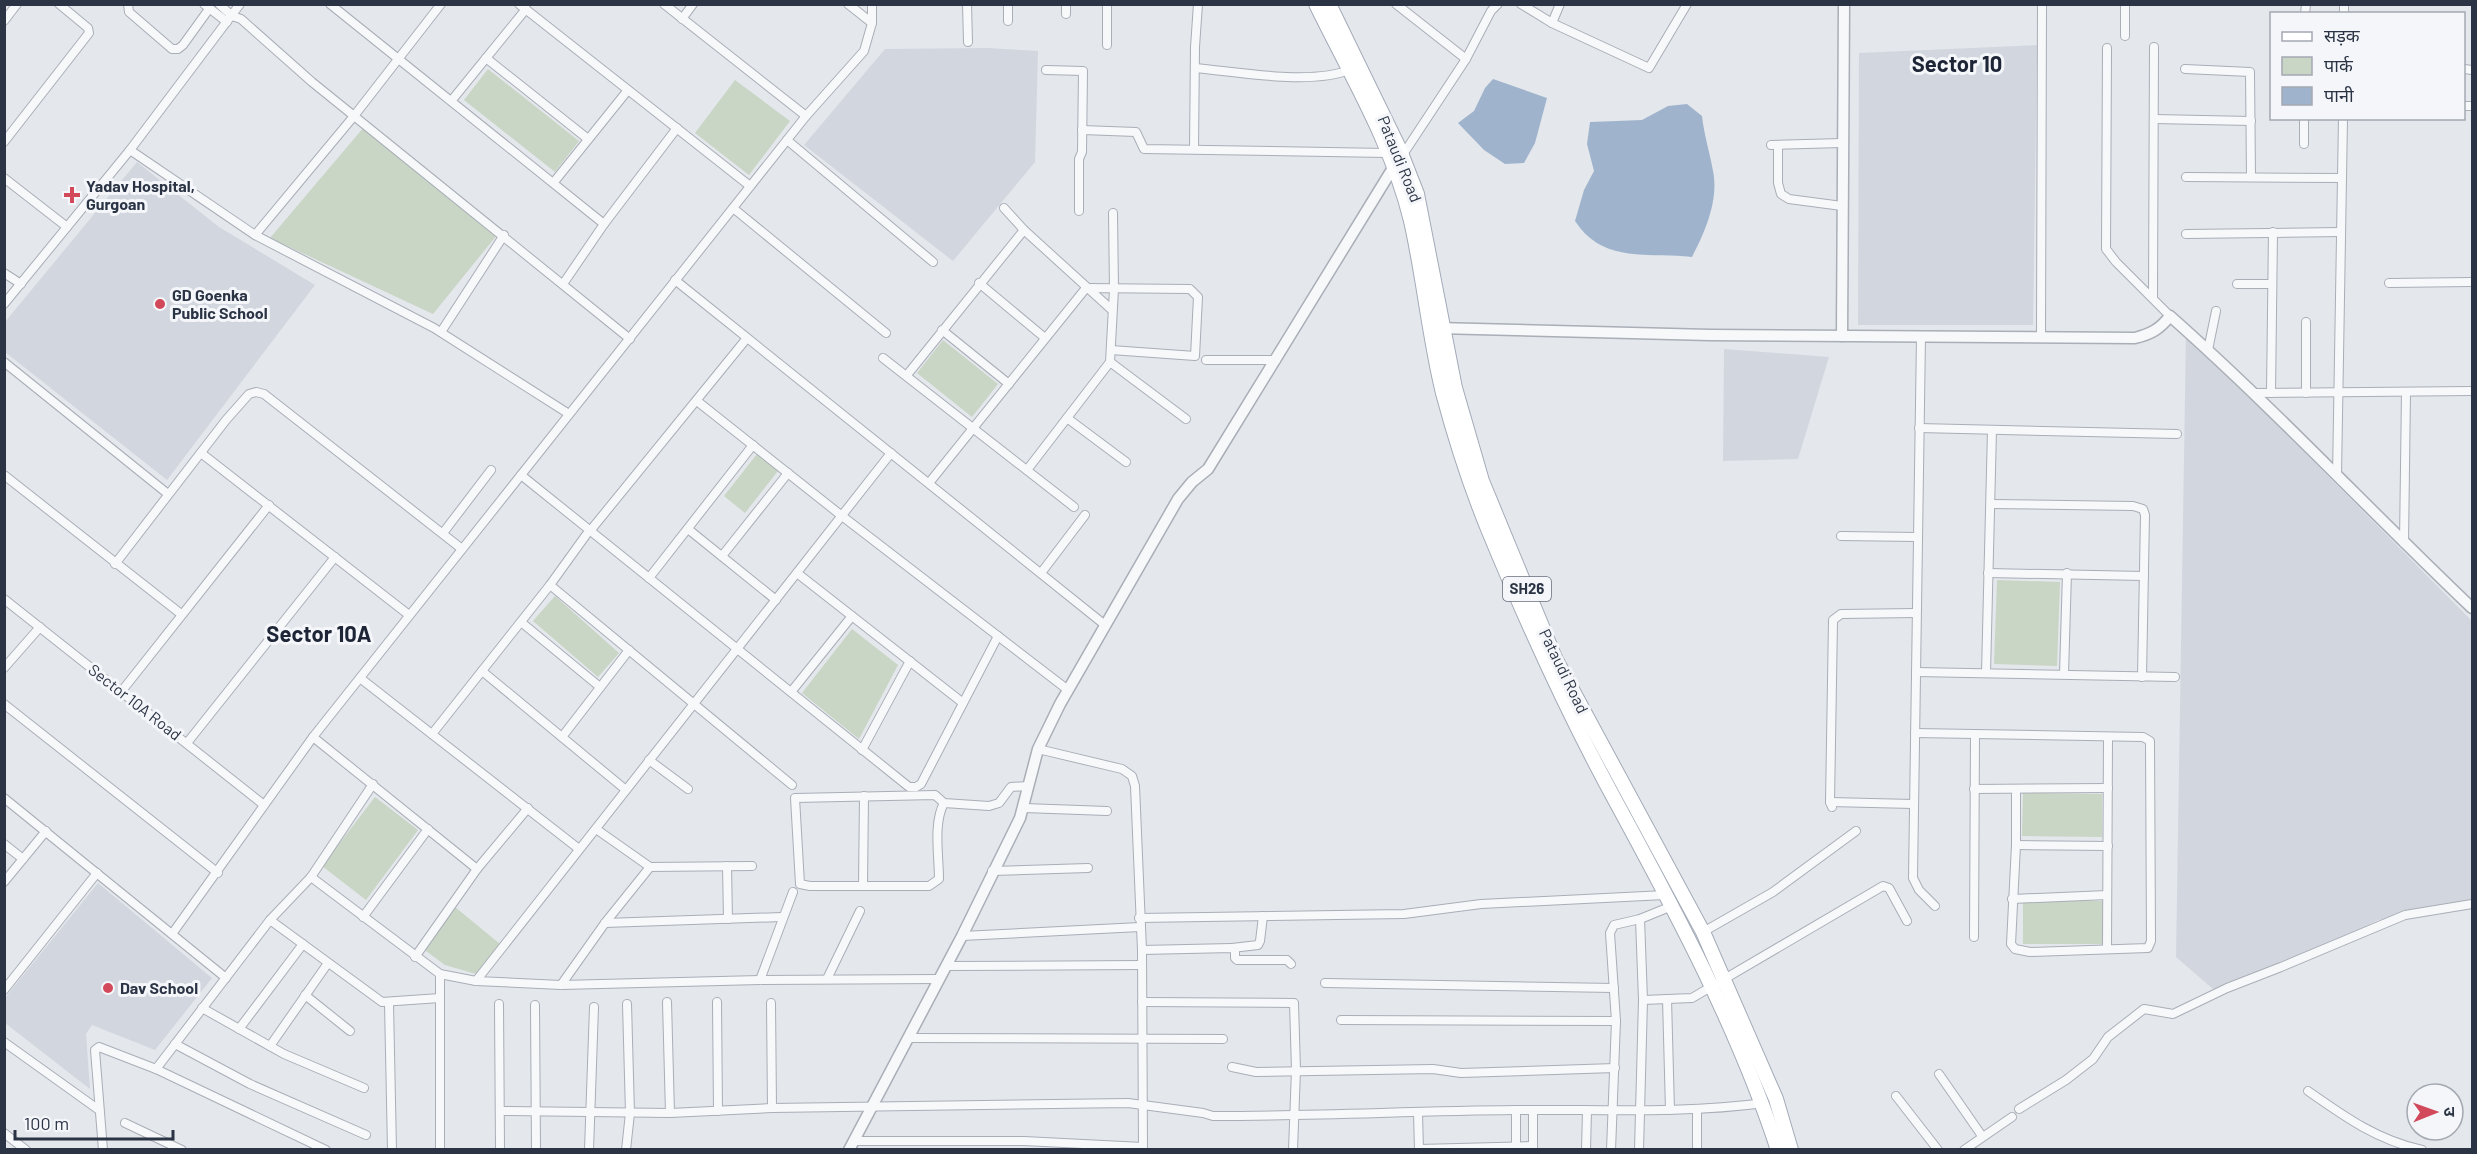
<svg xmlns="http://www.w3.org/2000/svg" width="2477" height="1154" viewBox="0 0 2477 1154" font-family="Barlow,'Noto Sans Devanagari',sans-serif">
	<rect width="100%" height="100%" fill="#e4e7ec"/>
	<g fill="#d2d6de">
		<polygon points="2037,45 2033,325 1858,325 1859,53"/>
		<polygon points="987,48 1038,51 1035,162 953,261 804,145 885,49"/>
		<polygon points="137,162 219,227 315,285 167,480 5,352 5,322"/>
		<polygon points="2186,333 2472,621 2472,904 2378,920 2285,968 2213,989 2176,957"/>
		<polygon points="1724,349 1829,357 1798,459 1723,461"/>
		<polygon points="98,883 212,978 155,1050 92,1025 86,1034 90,1089 5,1023 4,999"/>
	</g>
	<g fill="#c9d6c5">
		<polygon points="488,69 579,141 555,172 464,100"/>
		<polygon points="735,80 790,121 749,175 695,133"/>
		<polygon points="364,127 497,235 433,314 270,238"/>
		<polygon points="943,340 998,384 972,417 917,373"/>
		<polygon points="757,454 778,471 745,513 724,496"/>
		<polygon points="1997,580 2060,582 2057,666 1994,664"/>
		<polygon points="555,596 619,653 598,677 533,621"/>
		<polygon points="852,629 898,665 859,739 802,693"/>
		<polygon points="2023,793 2102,794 2102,837 2022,836"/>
		<polygon points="375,797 418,830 366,900 322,866"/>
		<rect x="2023" y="901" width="80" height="43"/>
		<polygon points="455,907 500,944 476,974 445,965 422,948"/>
	</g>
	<g fill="#9fb4cc">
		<polygon points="1493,79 1547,98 1535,143 1524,163 1505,164 1484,150 1458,123 1474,111 1485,88"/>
		<path d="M1687,104L1702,116C1704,135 1710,153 1713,171C1719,200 1705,232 1692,257C1648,252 1603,264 1575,221L1584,190L1594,171L1587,144L1590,122L1642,120L1668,106Z"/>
	</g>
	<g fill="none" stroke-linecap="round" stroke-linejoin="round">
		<g stroke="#a9aeb7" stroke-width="10">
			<g id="minor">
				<polyline points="128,4 129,12 172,49 178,49 183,45 209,9"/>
				<polyline points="204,4 227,22"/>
				<polyline points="219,4 232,16 241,19 312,82 630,339"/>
				<polyline points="330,4 604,224"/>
				<polyline points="519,4 750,186"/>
				<polyline points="664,4 806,116"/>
				<polyline points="967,4 968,42"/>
				<polyline points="1008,4 1008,21"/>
				<polyline points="1396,4 1466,59"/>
				<polyline points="1521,4 1552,23 1649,68 1687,4"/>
				<polyline points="1066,14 1066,4"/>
				<polyline points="2305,14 2306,4"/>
				<polyline points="2344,14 2344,4"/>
				<polyline points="682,19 693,4"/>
				<polyline points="4,21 17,4"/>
				<polyline points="872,23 872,4"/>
				<polyline points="1552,23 1560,4"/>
				<polyline points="2125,36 2125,4"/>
				<polyline points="1107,45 1107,4"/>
				<polyline points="2107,48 2106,249 2116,262 2170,316"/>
				<polyline points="486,58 588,139"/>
				<path d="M1195,68C1240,72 1311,86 1352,69"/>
				<polyline points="2185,69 2250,72 2251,177"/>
				<polyline points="2464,69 2472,70"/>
				<polyline points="1046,70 1083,71 1082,152 1079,159 1079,211"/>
				<polyline points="452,100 526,9"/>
				<polyline points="2464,106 2472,106"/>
				<polyline points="2154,119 2251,121"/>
				<polyline points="1082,130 1136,132 1144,149 1387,153"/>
				<polyline points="787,140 933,262"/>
				<polyline points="4,142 89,33 88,28 59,4"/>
				<polyline points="2304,144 2304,118"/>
				<polyline points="1771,145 1842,143"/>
				<polyline points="1778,145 1778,183 1781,194 1789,199 1842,206"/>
				<polyline points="1194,149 1195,47 1198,4"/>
				<polyline points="130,150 255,235 434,328 569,414"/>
				<polyline points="1402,156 1466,59 1491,11 1498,4"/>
				<polyline points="2186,177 2342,178"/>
				<polyline points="4,178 67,227"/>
				<polyline points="554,182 628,90"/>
				<polyline points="733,208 886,333"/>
				<polyline points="1004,208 1024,230 1112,310"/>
				<polyline points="2186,234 2341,232"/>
				<polyline points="255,235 354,116 441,4"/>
				<polyline points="4,273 21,284"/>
				<polyline points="675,280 1105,625"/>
				<polyline points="979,283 1045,338"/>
				<polyline points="2389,283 2472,282"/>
				<polyline points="563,284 604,224 677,128"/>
				<polyline points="2237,284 2272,284"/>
				<polyline points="2153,297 2154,47"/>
				<polyline points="4,304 130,150 240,4"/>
				<polyline points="942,330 1009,384"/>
				<polyline points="441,332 504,235"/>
				<polyline points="1921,336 1913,878 1919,890 1935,906"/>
				<polyline points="2041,337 2042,4"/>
				<polyline points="2208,350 2216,311"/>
				<polyline points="883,358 1074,507"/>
				<polyline points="1206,360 1276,360"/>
				<polyline points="4,362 168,494"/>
				<polyline points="1110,362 1186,419"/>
				<polyline points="907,375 1024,230"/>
				<polyline points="2254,393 2472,391"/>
				<polyline points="2271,393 2273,232"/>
				<polyline points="2306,393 2306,322"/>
				<polyline points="697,401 842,516 1068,690"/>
				<polyline points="1067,418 1126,462"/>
				<polyline points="1919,428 2177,434"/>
				<polyline points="201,453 409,615"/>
				<polyline points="1027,470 1110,362 1114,289 1113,213"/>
				<polyline points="4,475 181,614"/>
				<polyline points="521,475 909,787 916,787 921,784 998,636"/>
				<polyline points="2337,476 2343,118"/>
				<polyline points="929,483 1086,288 1190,289 1198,297 1195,356 1111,350"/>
				<polyline points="1991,504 2133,506 2143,509 2145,515 2142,677"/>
				<polyline points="688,529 776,600"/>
				<polyline points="590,531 747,338"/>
				<polyline points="443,533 491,470"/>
				<polyline points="1841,536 1917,537"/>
				<polyline points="2404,543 2406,392"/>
				<polyline points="722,556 788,473"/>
				<polyline points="115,564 226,420 249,394 256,392 264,394 462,549"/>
				<polyline points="797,573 963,703"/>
				<polyline points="1041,573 1085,515"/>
				<polyline points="1988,573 2144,576"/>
				<polyline points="649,578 753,445"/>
				<polyline points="550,585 792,785"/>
				<polyline points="4,599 264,805"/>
				<polyline points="521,622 600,687"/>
				<polyline points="4,668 40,627"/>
				<polyline points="482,671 626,790"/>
				<polyline points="1916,672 2175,677"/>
				<polyline points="1986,673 1992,430"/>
				<polyline points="2064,674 2067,573"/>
				<polyline points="360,678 579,849"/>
				<polyline points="121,692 269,505"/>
				<polyline points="791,692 852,616"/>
				<polyline points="4,704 218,873"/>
				<polyline points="1915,733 2143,737 2150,741 2151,941 2148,948 2030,952 2015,949 2011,944 2016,845 2016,789"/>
				<polyline points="432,734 550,585 586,535"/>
				<polyline points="313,737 477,869"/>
				<polyline points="562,737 629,650"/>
				<polyline points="187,743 335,557"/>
				<polyline points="1038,749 1122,769 1132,776 1135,786 1142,950 1143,1150"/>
				<polyline points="862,750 910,661"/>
				<polyline points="649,760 688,789"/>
				<polyline points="1974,789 2108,788"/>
				<polyline points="4,798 226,978"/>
				<polyline points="1830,802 1913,804"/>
				<path d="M944,803L935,795L795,798L800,884L810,886H929L939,879C939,856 933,823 944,803L989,806L999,803L1011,787L1028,786"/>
				<polyline points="1832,807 1830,802 1833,620 1841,614 1916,613"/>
				<polyline points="1024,808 1107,811"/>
				<polyline points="596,829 650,867 752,866"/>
				<polyline points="4,844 23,859"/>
				<polyline points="2016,845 2108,846"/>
				<polyline points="727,866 728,919"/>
				<polyline points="992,871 1088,868"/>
				<polyline points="311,877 440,974 476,981 561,985 760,980 939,979"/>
				<polyline points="4,882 46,831"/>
				<polyline points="863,886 864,796"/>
				<polyline points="2012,899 2107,895"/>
				<polyline points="363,917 428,829"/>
				<polyline points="1139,918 1404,914 1481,904 1665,895"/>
				<polyline points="270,920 382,1002 440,998"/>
				<polyline points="605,923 782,917"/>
				<polyline points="1703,932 1773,892 1856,831"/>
				<polyline points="172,934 313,737 806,116 864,51 872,23 848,4"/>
				<polyline points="962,936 1140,927"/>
				<polyline points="1974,937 1975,734"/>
				<polyline points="1232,948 1258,945 1260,941 1263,916"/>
				<polyline points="2107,949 2108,737"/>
				<polyline points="1142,950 1232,948 1235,950 1235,958 1237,960 1287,960 1291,964"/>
				<polyline points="415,957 477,869 528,808"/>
				<polyline points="946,966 1142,965"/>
				<polyline points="827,979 860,911"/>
				<polyline points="760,980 793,892"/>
				<polyline points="476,981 891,453"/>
				<polyline points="1325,983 1614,988"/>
				<polyline points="561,985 605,923 650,867"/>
				<polyline points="4,990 97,873"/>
				<polyline points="305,995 350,1031"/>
				<polyline points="1667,999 1670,1110"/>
				<polyline points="1643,1000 1692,998 1883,886 1889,888 1907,921"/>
				<polyline points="667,1002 670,1113"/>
				<polyline points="717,1002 718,1111"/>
				<polyline points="1142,1002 1294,1003 1296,1070 1293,1150"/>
				<polyline points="389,1003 392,1150"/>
				<polyline points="771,1003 772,1108"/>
				<polyline points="499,1004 500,1150"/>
				<polyline points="535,1005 536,1150"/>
				<polyline points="202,1008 284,1054 364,1088"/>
				<polyline points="1341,1020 1616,1021"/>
				<polyline points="239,1029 303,944"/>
				<polyline points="908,1038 1223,1039"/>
				<polyline points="4,1042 99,1110"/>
				<polyline points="175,1044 250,1084 366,1135"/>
				<polyline points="270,1046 328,963"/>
				<polyline points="1232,1067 1256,1072 1433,1069 1461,1073 1615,1068"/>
				<polyline points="156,1069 270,920 311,877 373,784"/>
				<polyline points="1939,1074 1982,1136"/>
				<path d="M2308,1091C2345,1117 2377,1140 2422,1150"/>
				<polyline points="1896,1096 1938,1150"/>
				<polyline points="2019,1109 2066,1080 2093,1059 2108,1037 2144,1009 2173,1014 2227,988 2281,967 2405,915 2472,904"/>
				<path d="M501,1111L670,1113L772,1108L1128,1103L1203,1113L1213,1116C1313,1116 1414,1111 1514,1110C1595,1109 1684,1114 1764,1103"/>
				<polyline points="1418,1113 1419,1150"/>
				<polyline points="125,1123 182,1150"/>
				<polyline points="4,1133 26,1150"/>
				<polyline points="854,1141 1024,1141 1143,1147"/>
				<polyline points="1516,1147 1516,1110"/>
				<polyline points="1419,1149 1533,1146"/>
				<polyline points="103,1150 95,1050 99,1047 156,1069 326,1150"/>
				<polyline points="440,1150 440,974"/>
				<polyline points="589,1150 594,1007"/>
				<polyline points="626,1150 630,1113 627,1004"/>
				<polyline points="1533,1150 1533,1111"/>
				<polyline points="1586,1150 1587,1110"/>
				<polyline points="1611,1150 1616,1021 1610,933 1614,925 1640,919"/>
				<polyline points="1639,1150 1643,1000 1640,919 1672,906"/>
				<polyline points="1697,1150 1697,1109"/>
				<polyline points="1964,1150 2012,1117"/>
			</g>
		</g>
		<g stroke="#a9aeb7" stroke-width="13">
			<g id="tertiary">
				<path d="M1437,328L1710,335L2135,338C2151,334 2160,329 2170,316C2275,409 2371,512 2472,608"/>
				<polyline points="1842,336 1844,4"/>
				<polyline points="849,1150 962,936 1020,818 1038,749 1060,704 1178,499 1192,482 1208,469 1396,163"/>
			</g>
		</g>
		<g stroke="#a3abb8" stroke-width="16">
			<g id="primary">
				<path d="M1316,4C1350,74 1393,145 1411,221C1424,278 1429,336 1443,393C1455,438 1470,485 1488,529C1526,621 1567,712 1615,800C1676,912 1738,1028 1778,1150"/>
				<polyline points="1329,4 1399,148 1417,194 1455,388 1482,481 1555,658 1703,932 1776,1099 1791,1150"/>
			</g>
		</g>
		<use href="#minor" stroke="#f7f8fa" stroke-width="8"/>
		<use href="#tertiary" stroke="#f7f8fa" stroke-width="10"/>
		<use href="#primary" stroke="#fff" stroke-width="14"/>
	</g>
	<g fill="#d1495b" stroke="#f4f6f9" stroke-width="2">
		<path d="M69 186h6v6h6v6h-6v6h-6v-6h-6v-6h6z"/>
		<circle cx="160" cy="304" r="6"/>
		<circle cx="108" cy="988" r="6"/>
	</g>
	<g text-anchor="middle" stroke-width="6" stroke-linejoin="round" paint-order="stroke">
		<rect fill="#f4f6f9" stroke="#676e7b" stroke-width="1.5" x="1503" y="577" width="48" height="24" rx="4.5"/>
		<g font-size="15" font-weight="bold" fill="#2b3445">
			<text x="1527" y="594">SH26</text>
		</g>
		<g font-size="16" fill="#2b3445" stroke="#f4f6f9">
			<text transform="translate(1400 159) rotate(68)" y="6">Pataudi Road</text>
			<text transform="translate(1564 671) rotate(64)" y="6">Pataudi Road</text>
			<text transform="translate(135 702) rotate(38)" y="6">Sector 10A Road</text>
		</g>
		<g font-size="16" font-weight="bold" fill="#2b3445" stroke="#f4f6f9" text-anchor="start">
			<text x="86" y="192">Yadav Hospital,<tspan x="86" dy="18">Gurgoan</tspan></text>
			<text x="172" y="301">GD Goenka<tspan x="172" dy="18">Public School</tspan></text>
			<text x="120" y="994">Dav School</text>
		</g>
		<g font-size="22" font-weight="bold" fill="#1d2536" stroke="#f4f6f9">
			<text x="1957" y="72">Sector 10</text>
			<text x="319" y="642">Sector 10A</text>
		</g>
	</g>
	<rect width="2477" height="1154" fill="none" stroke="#2b3445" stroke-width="12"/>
	<rect x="2270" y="12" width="195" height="108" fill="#f4f6f9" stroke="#a4a8b1" stroke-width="1.5"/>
	<rect x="2282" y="32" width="30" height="9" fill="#ffffff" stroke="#a4a8b1" stroke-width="1.5"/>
	<text x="2324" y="42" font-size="18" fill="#2b3445">सड़क</text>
	<rect x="2282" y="57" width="30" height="18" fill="#c9d6c5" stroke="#a4a8b1" stroke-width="1.5"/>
	<text x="2324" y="72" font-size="18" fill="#2b3445">पार्क</text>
	<rect x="2282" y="87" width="30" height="18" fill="#9fb4cc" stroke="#a4a8b1" stroke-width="1.5"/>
	<text x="2324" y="102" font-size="18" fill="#2b3445">पानी</text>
	<g transform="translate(2435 1112) rotate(89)"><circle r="28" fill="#f4f6f9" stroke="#a4a8b1" stroke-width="1.5"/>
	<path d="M0-4.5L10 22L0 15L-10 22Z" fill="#d1495b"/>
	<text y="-9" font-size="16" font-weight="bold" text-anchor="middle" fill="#2b3445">उ</text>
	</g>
	<path d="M15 1130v9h158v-9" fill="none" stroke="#2b3445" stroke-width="3"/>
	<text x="24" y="1130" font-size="18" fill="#2b3445" stroke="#f4f6f9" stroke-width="4.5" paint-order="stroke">100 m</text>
</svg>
